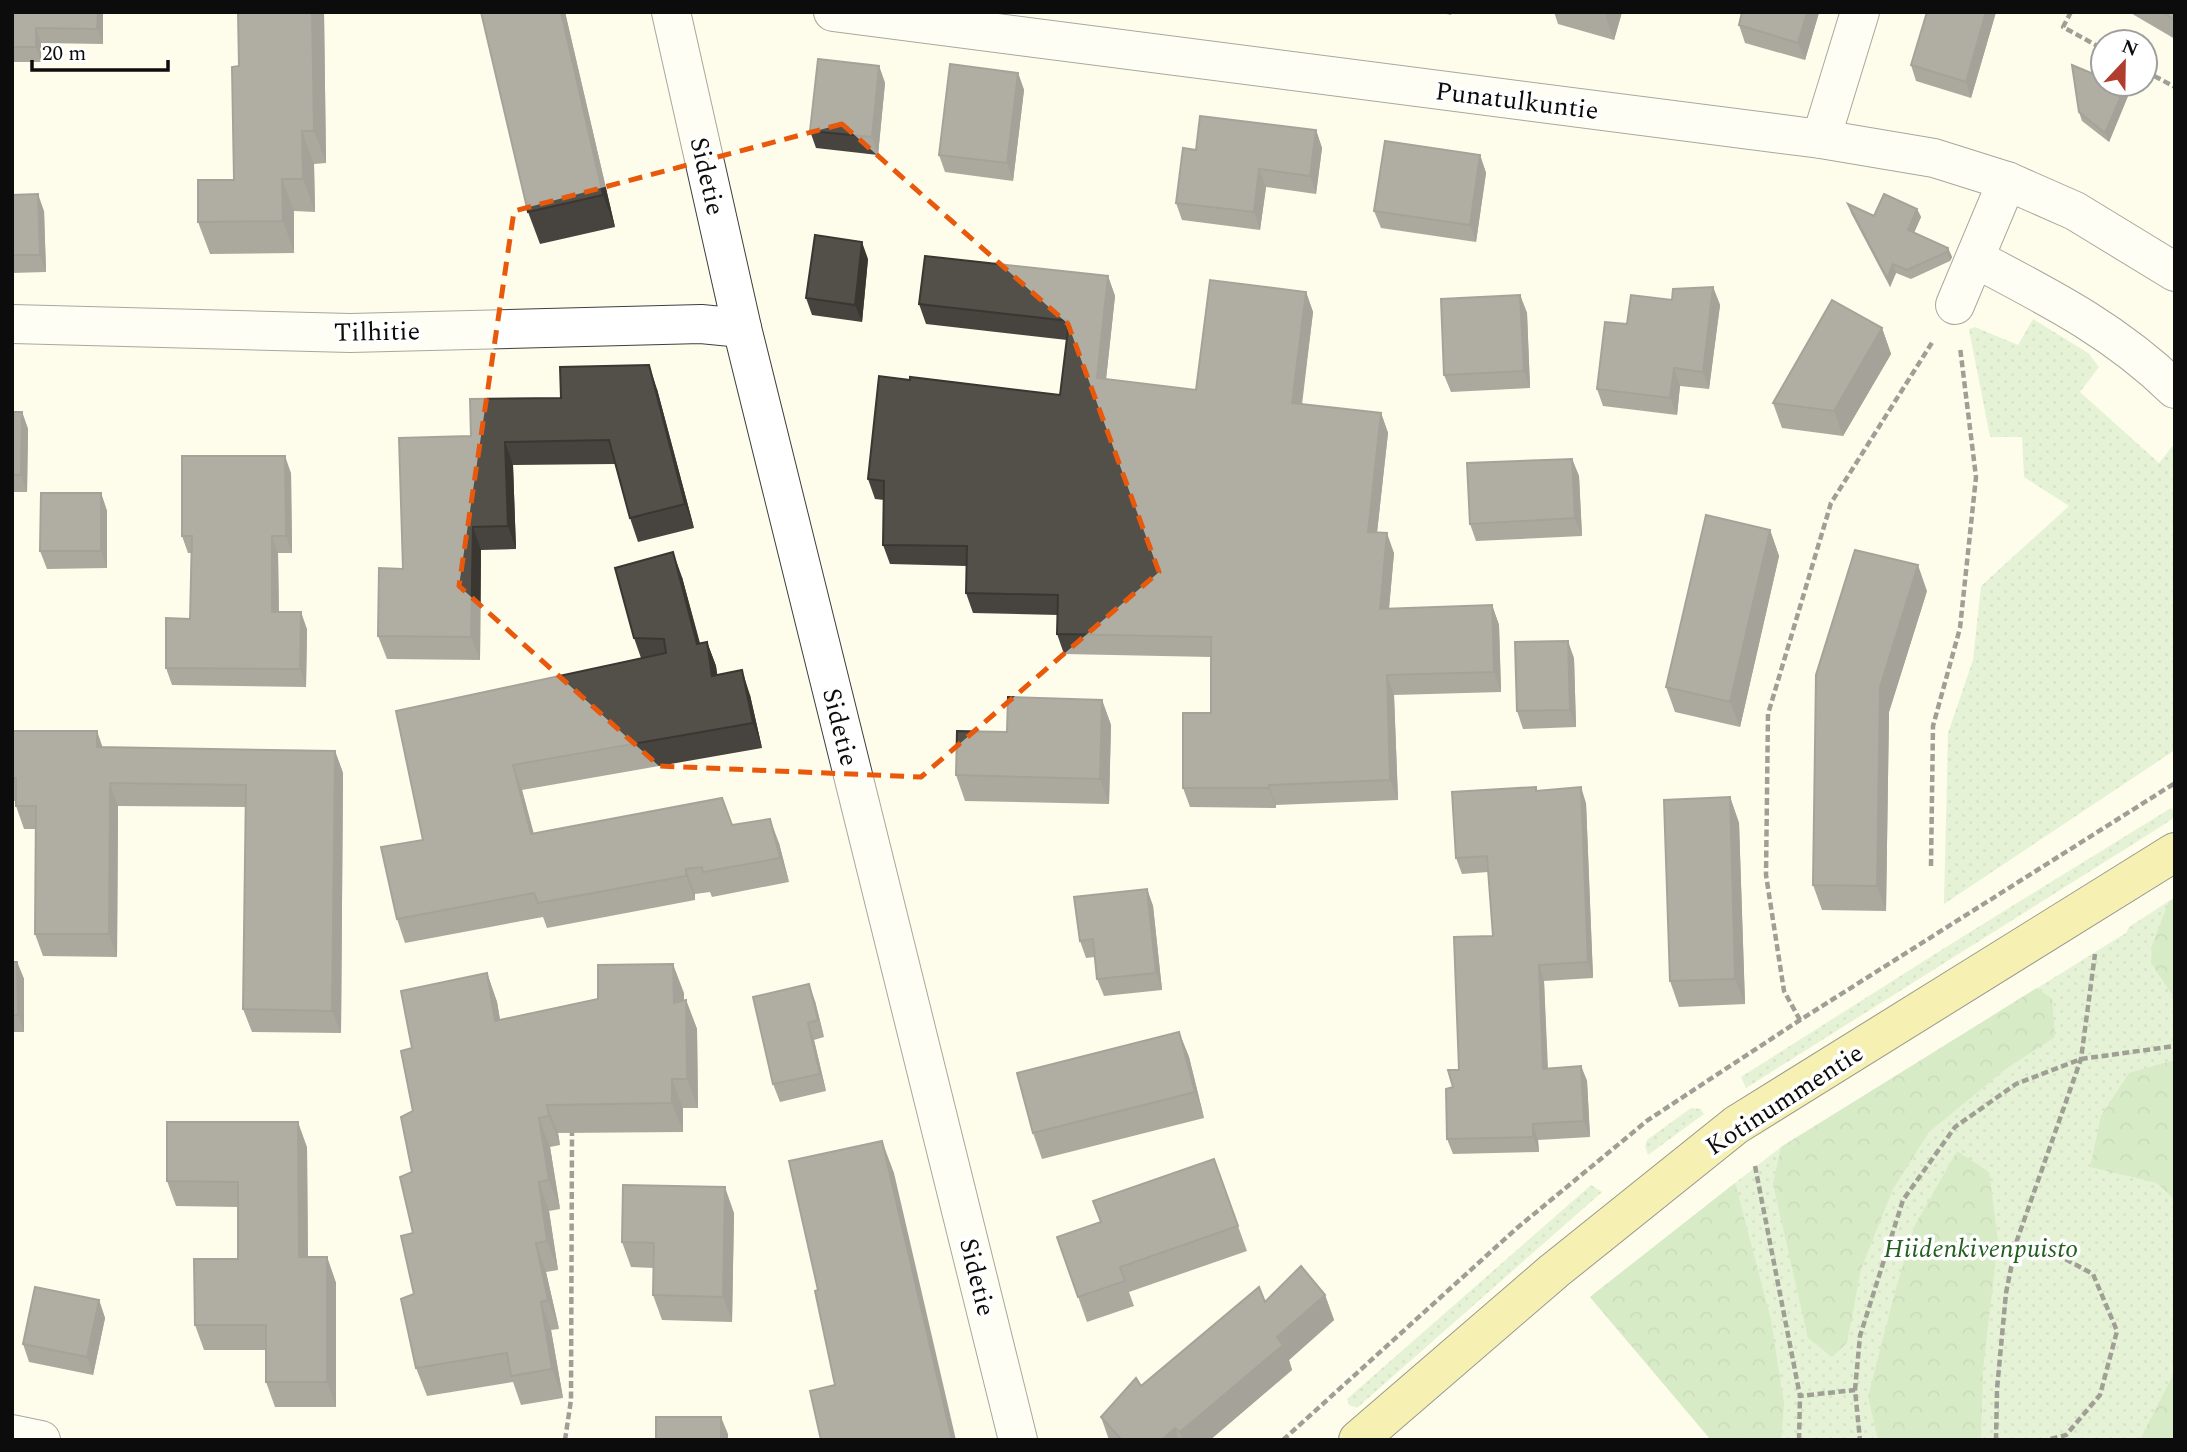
<svg xmlns="http://www.w3.org/2000/svg" width="2187" height="1452" viewBox="0 0 2187 1452" font-family="Spectral,serif">
	<defs>
		<pattern id="green-dots" width="8" height="8" patternUnits="userSpaceOnUse" patternTransform="scale(1.75)"><rect width="8" height="8" fill="#c8e5b8"/><path d="M2 2h.1M6 6h.1" fill="none" stroke="#abc39d" stroke-width="1.8" stroke-linecap="round"/></pattern>
		<pattern id="forest-crowns" width="20" height="18" patternUnits="userSpaceOnUse" patternTransform="scale(1.75)"><rect width="20" height="18" fill="#aad499"/><path d="M2 6a3 3 0 1 1 6 0M12 15a3 3 0 1 1 6 0" fill="none" stroke="#91b583"/></pattern>
	</defs>
	<rect width="100%" height="100%" fill="#fefdec"/>
	<g fill="url(#green-dots)">
		<polygon points="2033,319 2088,353 2099,367 2080,392 2159,463 2175,443 2175,750 1944,904 1948,733 1973,660 1981,586 2069,506 2024,477 2022,437 1990,437 1969,329 1975,327 2018,345"/>
		<polygon points="2171,808 2175,813 2175,817 2157,829 1746,1088 1741,1077 1954,942"/>
		<polygon points="2169,901 2166,910 2175,905 2175,1440 1711,1440 1590,1297 1781,1147 2126,933 2129,927"/>
		<polygon points="1691,1108 1701,1109 1704,1114 1648,1155 1645,1146 1647,1140"/>
		<polygon points="1591,1185 1602,1192 1357,1408 1349,1405 1347,1399"/>
	</g>
	<g fill="url(#forest-crowns)">
		<polygon points="2175,898 2175,999 2151,963 2152,946 2169,901"/>
		<polygon points="2037,988 2052,999 2055,1037 2007,1068 1929,1132 1893,1189 1861,1269 1847,1343 1832,1357 1808,1338 1773,1184 1781,1147"/>
		<polygon points="2175,1060 2175,1200 2157,1183 2090,1167 2101,1116 2129,1073"/>
		<polygon points="1957,1151 1989,1172 1998,1241 1983,1369 1981,1440 1878,1440 1868,1397 1895,1292 1915,1225"/>
		<polygon points="1735,1183 1771,1320 1784,1404 1781,1440 1711,1440 1590,1297"/>
		<polygon points="2175,1371 2175,1440 2140,1440"/>
	</g>
	<g fill="none" stroke-linecap="round" stroke-linejoin="round">
		<g stroke="#3f3f3f" stroke-width="40">
			<g id="minor">
				<polyline points="671,12 742,328 1018,1440"/>
				<polyline points="833,12 1821,139 1934,158 2007,181 2075,211 2175,272"/>
				<polyline points="1821,139 1860,12"/>
				<path d="M1976,259C2050,298 2114,330 2175,389"/>
				<polyline points="1955,305 2007,181"/>
				<polyline points="12,324 350,333 701,324 742,328"/>
				<polyline points="12,1434 41,1440"/>
			</g>
		</g>
		<g stroke="#1d1d1d" stroke-width="40">
			<polyline id="major" points="1358,1440 1554,1271 1736,1125 2175,852"/>
		</g>
		<g stroke="#2e2e2e" stroke-width="4.5" stroke-dasharray="7 3.5" stroke-linecap="butt">
			<polyline points="2071,12 2063,27 2103,49"/>
			<polyline points="2145,71 2175,87"/>
			<polyline points="1931,866 1933,726 1960,628 1976,477 1960,347"/>
			<polyline points="1800,1020 1784,991 1766,875 1768,714 1831,503 1933,341"/>
			<polyline points="1755,1166 1800,1396 1855,1390 1860,1440"/>
			<polyline points="2016,1243 2052,1252 2093,1274 2117,1331 2100,1395 2066,1435 2047,1440"/>
			<polyline points="1855,1390 1860,1336 1903,1200 1955,1127 2016,1084 2081,1059 2175,1046"/>
			<polyline points="565,1440 571,1400 572,1130"/>
			<polyline points="1283,1440 1517,1228 1648,1120 1800,1020 2175,783"/>
			<polyline points="1799,1440 1800,1396"/>
			<polyline points="1996,1440 1997,1389 2006,1293 2016,1243 2081,1059 2095,954"/>
		</g>
		<use href="#minor" stroke="#fff" stroke-width="38"/>
		<use href="#major" stroke="#eee36b" stroke-width="38"/>
	</g>
	<g fill="#47443f">
		<polygon points="12,12 103,12 103,44 41,43 41,62 12,62"/>
		<polygon points="238,12 324,12 326,163 314,164 315,212 294,211 294,253 210,254 198,222 234,180 239,66"/>
		<polygon points="565,12 615,227 540,244 528,212"/>
		<polygon points="1438,12 1452,12 1451,15"/>
		<polygon points="1554,12 1622,12 1614,40 1558,24"/>
		<polygon points="1927,12 1996,12 1971,98 1916,81 1911,65"/>
		<polygon points="2129,12 2175,12 2175,39"/>
		<polygon points="1819,13 1805,60 1745,43 1739,25"/>
		<polygon points="879,66 885,83 878,155 816,148 810,131"/>
		<polygon points="1018,73 1024,90 1013,181 945,172 939,155"/>
		<polygon points="2128,96 2109,142 2082,121 2079,112"/>
		<polygon points="1316,130 1322,148 1316,194 1266,187 1260,230 1182,220 1176,203 1196,150"/>
		<polygon points="1480,155 1486,173 1476,242 1381,228 1374,211"/>
		<polygon points="12,195 44,211 46,272 12,273"/>
		<polygon points="1848,204 1874,216 1917,209 1921,217 1914,233 1948,248 1952,257 1950,261 1911,279 1896,273 1890,287 1851,213"/>
		<polygon points="868,259 862,322 812,315 806,298"/>
		<polygon points="1108,276 1115,296 1106,379 1196,390 1306,292 1313,312 1302,405 1381,413 1388,433 1377,532 1394,553 1389,609 1492,605 1499,625 1501,692 1394,695 1398,800 1276,805 1276,808 1190,807 1183,788 1211,713 1211,657 1064,654 1057,634 1058,615 973,613 966,593 966,566 890,564 883,545 884,500 875,499 868,479 1060,395 1067,340 926,324 919,304"/>
		<polygon points="1713,287 1720,305 1709,389 1680,386 1677,415 1603,406 1597,389 1672,300"/>
		<polygon points="1520,295 1527,313 1530,388 1451,392 1444,375"/>
		<polygon points="1882,328 1891,354 1843,436 1782,428 1773,403"/>
		<polygon points="657,389 694,528 638,542 630,518 615,464 513,465 516,549 481,550 480,660 387,659 378,636 403,569 471,436 561,398"/>
		<polygon points="12,412 22,412 28,429 27,492 12,492"/>
		<polygon points="1572,459 1579,476 1582,536 1476,541 1470,524"/>
		<polygon points="291,473 292,553 278,553 279,612 307,629 306,687 172,685 166,668 190,619 191,553 188,553 182,536"/>
		<polygon points="101,493 107,511 107,568 47,569 40,551"/>
		<polygon points="1770,530 1779,556 1740,727 1675,712 1666,687"/>
		<polygon points="682,577 700,643 707,642 716,666 717,675 750,695 762,748 522,790 534,834 732,825 779,843 789,882 712,897 710,892 695,894 695,900 547,928 543,917 405,943 397,919 423,840 641,658 634,638"/>
		<polygon points="1927,591 1889,712 1886,911 1822,910 1813,885"/>
		<polygon points="1574,658 1576,727 1523,729 1517,711"/>
		<polygon points="1102,700 1111,725 1109,804 965,801 956,775"/>
		<polygon points="12,731 103,747 335,751 343,773 341,1033 252,1032 243,1009 246,807 118,806 117,957 43,956 35,934 36,829 24,829 16,806 16,801 12,801"/>
		<polygon points="1536,787 1537,791 1586,803 1593,978 1544,981 1548,1068 1581,1066 1587,1081 1590,1137 1538,1140 1539,1152 1453,1154 1447,1139 1453,1087 1459,1070 1493,936 1488,872 1462,874 1456,858"/>
		<polygon points="1730,797 1739,823 1745,1004 1679,1007 1670,981"/>
		<polygon points="1147,889 1153,906 1162,990 1104,996 1097,979 1095,957 1086,958 1080,941"/>
		<polygon points="12,962 17,962 24,979 24,1032 12,1032"/>
		<polygon points="487,973 497,1002 500,1020 684,993 684,1001 686,1000 697,1029 698,1108 683,1108 683,1132 558,1133 560,1145 550,1147 560,1209 549,1211 558,1270 546,1272 559,1329 551,1330 563,1398 521,1405 513,1382 427,1396 416,1368 412,1172 413,1111 412,1048"/>
		<polygon points="815,1001 824,1037 814,1040 826,1091 780,1102 773,1084"/>
		<polygon points="1179,1032 1189,1057 1204,1118 1042,1159 1033,1133"/>
		<polygon points="307,1147 308,1257 327,1257 336,1283 336,1407 275,1407 266,1382 266,1350 204,1350 195,1325 238,1259 238,1207 176,1206 167,1181"/>
		<polygon points="1214,1159 1247,1251 1129,1292 1134,1306 1087,1322 1057,1237 1101,1222"/>
		<polygon points="734,1213 732,1322 662,1320 653,1295 653,1268 631,1267 622,1242"/>
		<polygon points="1325,1295 1334,1320 1289,1360 1292,1370 1210,1440 1109,1440 1101,1417 1141,1386 1265,1302"/>
		<polygon points="99,1300 105,1318 93,1375 29,1362 23,1344"/>
	</g>
	<g fill="#3a3733">
		<polygon points="98,12 103,12 103,44 97,29"/>
		<polygon points="312,12 324,12 326,163 314,131"/>
		<polygon points="561,12 565,12 615,227 603,195"/>
		<polygon points="1605,12 1622,12 1614,40 1605,15"/>
		<polygon points="1807,12 1819,12 1805,60 1798,43"/>
		<polygon points="1986,12 1996,12 1971,98 1966,82"/>
		<polygon points="36,28 41,43 41,62 36,47"/>
		<polygon points="879,66 885,83 878,155 872,137"/>
		<polygon points="1018,73 1024,90 1013,181 1007,163"/>
		<polygon points="2125,87 2128,96 2109,142 2105,133"/>
		<polygon points="1316,130 1322,148 1316,194 1310,176"/>
		<polygon points="302,131 314,164 315,212 303,179"/>
		<polygon points="1480,155 1486,173 1476,242 1470,225"/>
		<polygon points="1259,169 1266,187 1260,230 1254,212"/>
		<polygon points="282,179 294,211 294,253 283,221"/>
		<polygon points="38,194 44,211 46,272 40,255"/>
		<polygon points="1917,209 1921,217 1911,239 1908,230"/>
		<polygon points="862,242 868,259 862,322 855,305"/>
		<polygon points="1948,248 1952,257 1950,261 1947,252"/>
		<polygon points="1893,264 1896,273 1890,287 1887,278"/>
		<polygon points="1108,276 1115,296 1104,398 1097,378"/>
		<polygon points="1713,287 1720,305 1709,389 1703,372"/>
		<polygon points="1306,292 1313,312 1299,423 1292,403"/>
		<polygon points="1520,295 1527,313 1530,388 1524,371"/>
		<polygon points="1882,328 1891,354 1843,436 1834,411"/>
		<polygon points="649,365 657,389 694,528 685,504"/>
		<polygon points="1674,368 1680,386 1677,415 1670,398"/>
		<polygon points="22,412 28,429 27,492 21,475"/>
		<polygon points="1381,413 1388,433 1375,551 1368,532"/>
		<polygon points="505,442 513,465 516,549 508,526"/>
		<polygon points="285,456 291,473 292,553 286,536"/>
		<polygon points="1572,459 1579,476 1582,536 1575,518"/>
		<polygon points="101,493 107,511 107,568 101,551"/>
		<polygon points="473,527 481,550 480,660 471,637"/>
		<polygon points="1770,530 1779,556 1740,727 1730,702"/>
		<polygon points="1387,533 1394,553 1387,629 1380,609"/>
		<polygon points="272,536 278,553 279,629 272,612"/>
		<polygon points="673,552 682,577 706,668 697,644"/>
		<polygon points="1918,565 1927,591 1889,712 1886,911 1877,886 1880,687"/>
		<polygon points="1492,605 1499,625 1501,692 1494,672"/>
		<polygon points="301,612 307,629 306,687 300,669"/>
		<polygon points="1568,641 1574,658 1576,727 1570,710"/>
		<polygon points="707,642 716,666 721,701 712,676"/>
		<polygon points="742,670 750,695 762,748 753,723"/>
		<polygon points="1387,675 1394,695 1398,800 1390,780"/>
		<polygon points="1102,700 1111,725 1109,804 1100,779"/>
		<polygon points="97,731 105,754 97,747"/>
		<polygon points="335,751 343,773 341,1033 332,1011"/>
		<polygon points="513,765 522,790 540,859 531,834"/>
		<polygon points="110,783 118,806 117,957 109,934"/>
		<polygon points="1269,785 1276,805 1276,808 1269,788"/>
		<polygon points="1581,787 1586,803 1593,978 1588,962"/>
		<polygon points="1730,797 1739,823 1745,1004 1735,979"/>
		<polygon points="770,819 779,843 789,882 780,858"/>
		<polygon points="686,869 695,894 695,900 686,876"/>
		<polygon points="1147,889 1153,906 1162,990 1156,973"/>
		<polygon points="17,962 24,979 24,1032 18,1015"/>
		<polygon points="673,964 684,993 684,1032 674,1003"/>
		<polygon points="1539,965 1544,981 1548,1084 1543,1069"/>
		<polygon points="487,973 497,1002 505,1049 495,1021"/>
		<polygon points="809,984 815,1001 824,1037 818,1020"/>
		<polygon points="686,1000 697,1029 698,1108 687,1079"/>
		<polygon points="808,1023 814,1040 826,1091 820,1074"/>
		<polygon points="1179,1032 1189,1057 1204,1118 1195,1092"/>
		<polygon points="1581,1066 1587,1081 1590,1137 1584,1121"/>
		<polygon points="672,1079 683,1108 683,1132 672,1103"/>
		<polygon points="547,1105 558,1133 560,1145 549,1116"/>
		<polygon points="539,1118 550,1147 560,1209 549,1180"/>
		<polygon points="298,1122 307,1147 308,1283 299,1257"/>
		<polygon points="1533,1124 1538,1140 1539,1152 1533,1137"/>
		<polygon points="882,1141 894,1173 956,1440 952,1440"/>
		<polygon points="539,1182 549,1211 558,1270 547,1241"/>
		<polygon points="725,1187 734,1213 732,1322 723,1297"/>
		<polygon points="536,1243 546,1272 559,1329 548,1300"/>
		<polygon points="327,1257 336,1283 336,1407 327,1382"/>
		<polygon points="1325,1295 1334,1320 1289,1360 1292,1370 1210,1440 1182,1440 1180,1432 1277,1337"/>
		<polygon points="99,1300 105,1318 93,1375 87,1357"/>
		<polygon points="541,1302 551,1330 563,1398 552,1369"/>
		<polygon points="721,1417 728,1434 728,1440 721,1440"/>
		<polygon points="1175,1428 1179,1440 1162,1440"/>
	</g>
	<g fill="#534f49" stroke="#3a3733" stroke-width="2">
		<polygon points="12,12 98,12 97,29 36,28 36,47 12,47"/>
		<polygon points="238,12 312,12 314,131 302,131 303,179 282,179 283,221 198,222 198,180 234,180 232,67 239,66"/>
		<polygon points="481,12 561,12 603,195 528,212"/>
		<polygon points="1742,12 1807,12 1798,43 1739,25"/>
		<polygon points="1927,12 1986,12 1966,82 1911,65"/>
		<polygon points="2162,12 2175,12 2175,20"/>
		<polygon points="818,59 879,66 872,137 810,131"/>
		<polygon points="950,64 1018,73 1007,163 939,155"/>
		<polygon points="2072,65 2103,78 2103,84 2117,84 2125,87 2105,133 2079,112"/>
		<polygon points="1200,116 1316,130 1310,176 1259,169 1254,212 1176,203 1183,148 1196,150"/>
		<polygon points="1385,141 1480,155 1470,225 1374,211"/>
		<polygon points="38,194 40,255 12,255 12,195"/>
		<polygon points="1884,194 1917,209 1908,230 1948,248 1947,252 1907,270 1893,264 1887,278 1848,204 1874,216"/>
		<polygon points="815,235 862,242 855,305 806,298"/>
		<polygon points="925,256 1108,276 1097,378 1196,390 1210,280 1306,292 1292,403 1381,413 1368,532 1387,533 1380,609 1492,605 1494,672 1387,675 1390,780 1269,785 1269,788 1183,788 1183,713 1211,713 1211,637 1057,634 1058,595 966,593 967,546 883,545 884,481 868,479 879,376 910,380 910,377 1060,395 1069,321 919,304"/>
		<polygon points="1713,287 1703,372 1674,368 1670,398 1597,389 1605,322 1627,324 1631,295 1672,300 1673,289"/>
		<polygon points="1520,295 1524,371 1444,375 1441,299"/>
		<polygon points="1832,300 1882,328 1834,411 1773,403"/>
		<polygon points="649,365 685,504 630,518 609,440 505,442 508,526 473,527 471,637 378,636 379,568 403,569 399,438 471,436 470,399 561,398 560,367"/>
		<polygon points="12,412 22,412 21,475 12,475"/>
		<polygon points="182,456 285,456 286,536 272,536 272,612 301,612 300,669 166,668 166,618 190,619 192,536 182,536"/>
		<polygon points="1572,459 1575,518 1470,524 1467,463"/>
		<polygon points="41,493 101,493 101,551 40,551"/>
		<polygon points="1706,515 1770,530 1730,702 1666,687"/>
		<polygon points="1855,550 1918,565 1880,687 1877,886 1813,885 1816,675"/>
		<polygon points="673,552 697,644 707,642 712,676 742,670 753,723 513,765 531,834 722,798 732,825 770,819 780,858 703,872 702,867 686,869 686,876 538,903 534,893 397,919 381,847 423,840 396,711 666,653 664,639 634,638 615,568"/>
		<polygon points="1568,641 1570,710 1517,711 1515,642"/>
		<polygon points="1008,697 1102,700 1100,779 956,775 957,731 1007,732"/>
		<polygon points="12,731 97,731 97,747 335,751 332,1011 243,1009 246,785 110,783 109,934 35,934 36,806 16,806 16,778 12,778"/>
		<polygon points="1536,787 1536,791 1581,787 1588,962 1539,965 1543,1069 1581,1066 1584,1121 1533,1124 1533,1137 1447,1139 1446,1089 1453,1087 1448,1070 1459,1070 1454,937 1493,936 1487,856 1456,858 1452,792"/>
		<polygon points="1730,797 1735,979 1670,981 1664,800"/>
		<polygon points="1147,889 1156,973 1097,979 1093,939 1080,941 1074,897"/>
		<polygon points="12,962 17,962 18,1015 12,1015"/>
		<polygon points="673,964 674,1003 686,1000 687,1079 672,1079 672,1103 547,1105 549,1116 539,1118 549,1180 539,1182 547,1241 536,1243 548,1300 541,1302 552,1369 511,1376 507,1353 416,1368 401,1299 414,1294 401,1236 413,1233 400,1177 412,1172 401,1117 413,1111 401,1051 412,1048 401,991 487,973 495,1021 598,999 598,965"/>
		<polygon points="809,984 818,1020 808,1023 820,1074 773,1084 753,997"/>
		<polygon points="1179,1032 1195,1092 1033,1133 1017,1073"/>
		<polygon points="167,1122 298,1122 299,1257 327,1257 327,1382 266,1382 266,1325 195,1325 194,1259 238,1259 238,1182 167,1181"/>
		<polygon points="882,1141 952,1440 821,1440 810,1391 835,1385 815,1291 818,1290 789,1161"/>
		<polygon points="1214,1159 1238,1226 1120,1267 1125,1281 1078,1297 1057,1237 1101,1222 1093,1201"/>
		<polygon points="623,1185 725,1187 723,1297 653,1295 654,1243 622,1242"/>
		<polygon points="1301,1266 1325,1295 1277,1337 1283,1345 1180,1432 1175,1428 1162,1440 1122,1440 1101,1417 1136,1378 1141,1386 1259,1287 1265,1302"/>
		<polygon points="35,1287 99,1300 87,1357 23,1344"/>
		<rect x="656" y="1417" width="65" height="23"/>
	</g>
	<path d="M0 0H2187V1452H0ZM842,124L1068,324L1159,572L921,777L659,766L459,586L514,211Z" fill="#fefdec" fill-opacity=".55" fill-rule="evenodd"/>
	<path fill="none" stroke="#e8590c" stroke-width="5" stroke-dasharray="14 9" stroke-linejoin="round" d="M842,124L1068,324L1159,572L921,777L659,766L459,586L514,211Z"/>
	<g text-anchor="middle" stroke-width="7" stroke-linejoin="round" paint-order="stroke">
		<g font-size="26" fill="#0c0c0c" stroke="#fff">
			<text transform="translate(1517 100) rotate(7)" y="9">Punatulkuntie</text>
			<text transform="translate(708 176) rotate(77)" y="9">Sidetie</text>
			<text transform="translate(377 331) rotate(-1)" y="9">Tilhitie</text>
			<text transform="translate(841 727) rotate(76)" y="9">Sidetie</text>
			<text transform="translate(1784 1099) rotate(-33)" y="9">Kotinummentie</text>
			<text transform="translate(978 1277) rotate(76)" y="9">Sidetie</text>
		</g>
		<g font-size="26" font-style="italic" fill="#245e21" stroke="#fff">
			<text x="1981" y="1257">Hiidenkivenpuisto</text>
		</g>
	</g>
	<rect width="2187" height="1452" fill="none" stroke="#0c0c0c" stroke-width="28"/>
	<g transform="translate(2124 63) rotate(22)"><circle r="33" fill="#ffffff" stroke="#9e9e9e" stroke-width="2"/>
	<path d="M0-5L12 26L0 18L-12 26Z" fill="#b03d2f"/>
	<text y="-10" font-size="19" font-weight="bold" text-anchor="middle" fill="#0c0c0c">N</text>
	</g>
	<path d="M32 60v10h136v-10" fill="none" stroke="#0c0c0c" stroke-width="3.5"/>
	<text x="42" y="60" font-size="21" fill="#0c0c0c" stroke="#ffffff" stroke-width="5" paint-order="stroke">20 m</text>
</svg>
